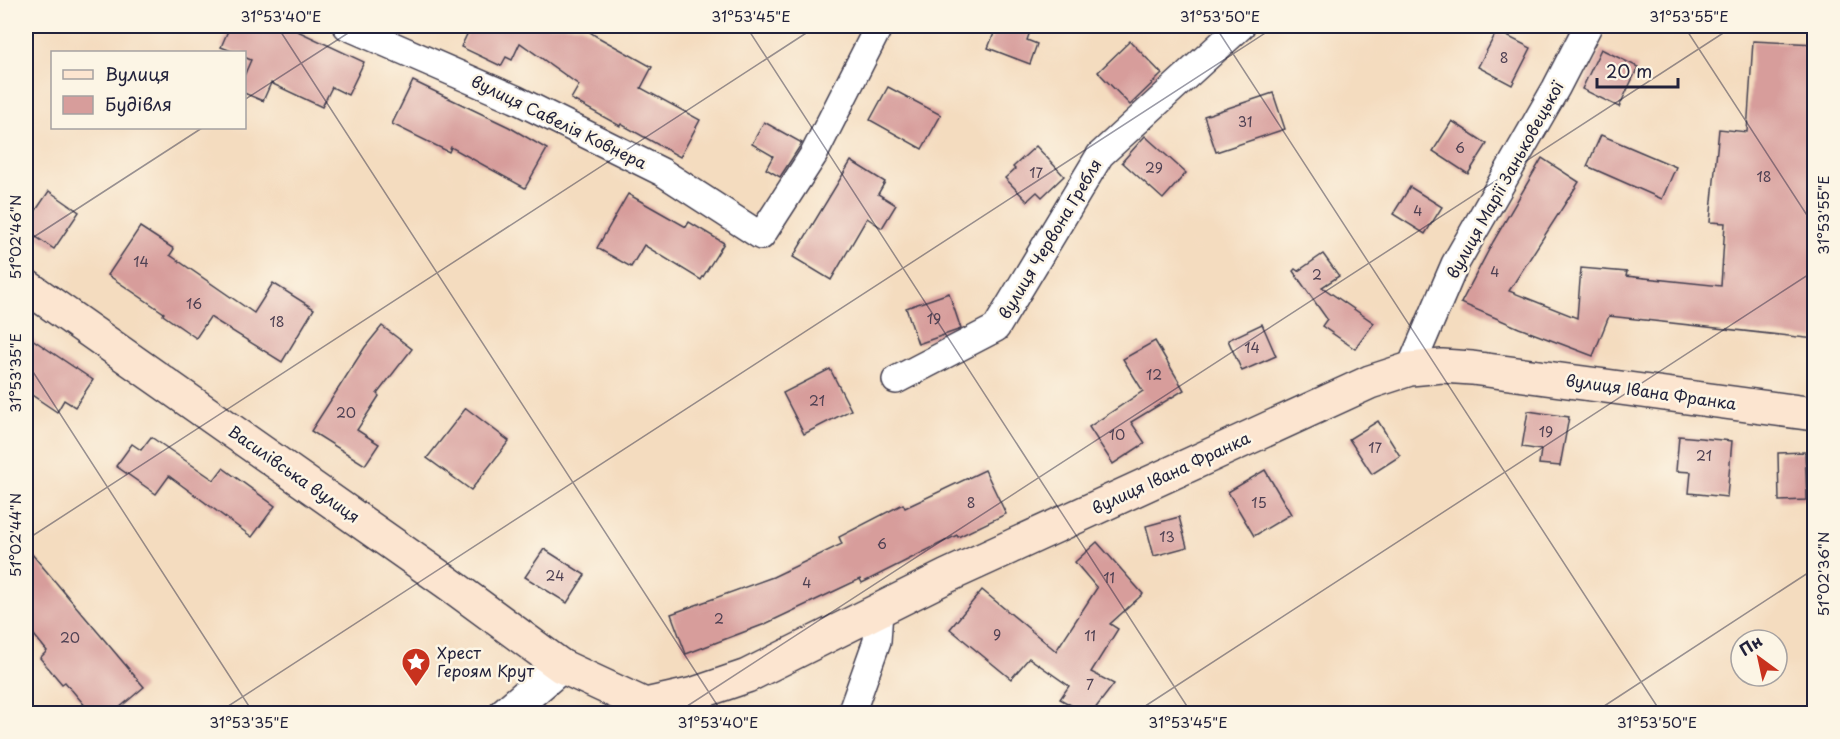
<svg xmlns="http://www.w3.org/2000/svg" width="1840" height="739" viewBox="0 0 1840 739" font-family="'Playpen Sans',sans-serif">
	<rect width="100%" height="100%" fill="#fcf5e5"/>
	<filter id="ink" filterUnits="userSpaceOnUse"><feTurbulence type="fractalNoise" baseFrequency=".0167" numOctaves="2"/><feDisplacementMap in="SourceGraphic" scale="12" xChannelSelector="R" yChannelSelector="G"/><feConvolveMatrix kernelMatrix="1 2 1 2 8 2 1 2 1" color-interpolation-filters="sRGB"/></filter>
	<filter id="wash" filterUnits="userSpaceOnUse"><feTurbulence type="fractalNoise" baseFrequency=".008" numOctaves="4" result="noise"/><feDisplacementMap in="SourceGraphic" scale="24" xChannelSelector="R" yChannelSelector="G"/><feGaussianBlur stdDeviation="1.35" result="paint"/><feColorMatrix in="noise" values="0 0 0 0 0 0 0 0 0 0 0 0 0 0 0 0 0 1.4 0 .05"/><feComposite in="paint" operator="in"/></filter>
	<g filter="url(#wash)">
		<rect width="100%" height="100%" fill="#f4dcbf"/>
		<g id="blocks">
			<g fill="#d79d9b">
				<polygon points="230,26 287,26 364,62 348,95 332,87 322,107 271,83 263,101 244,93 244,76 251,60 244,57 244,52 234,52 221,47"/>
				<polygon points="471,26 581,26 596,36 652,67 641,88 700,120 680,157 621,124 620,126 571,99 579,85 520,43 512,60 506,57 501,66 461,47"/>
				<polygon points="997,26 1032,26 1027,40 1037,44 1030,64 988,48"/>
				<polygon points="1497,31 1531,48 1512,85 1478,67"/>
				<polygon points="1130,41 1162,74 1130,105 1098,72"/>
				<polygon points="1753,41 1815,44 1815,339 1609,316 1593,356 1519,328 1461,303 1493,242 1542,158 1579,182 1509,291 1577,318 1581,268 1627,272 1626,276 1721,286 1725,223 1710,222 1719,129 1747,132"/>
				<polygon points="1601,49 1638,67 1619,107 1582,89"/>
				<polygon points="413,81 509,127 547,149 525,188 451,147 449,152 392,124"/>
				<polygon points="888,87 941,115 922,149 870,120"/>
				<polygon points="1273,93 1285,129 1216,152 1204,116"/>
				<polygon points="1452,121 1487,144 1468,174 1433,151"/>
				<polygon points="764,122 802,143 780,177 766,169 773,156 752,144"/>
				<polygon points="1601,135 1676,167 1662,199 1587,166"/>
				<polygon points="1145,136 1186,173 1163,199 1122,162"/>
				<polygon points="1036,146 1064,176 1042,197 1037,192 1027,201 1005,178 1015,169 1013,167"/>
				<polygon points="851,161 885,182 878,194 896,205 882,228 867,218 831,280 793,257"/>
				<polygon points="1410,187 1442,207 1425,234 1393,214"/>
				<polygon points="49,191 79,212 54,249 26,230 26,225"/>
				<polygon points="628,194 686,227 689,222 724,243 701,280 644,245 631,267 597,248"/>
				<polygon points="140,227 174,249 170,255 254,313 273,283 314,309 282,362 210,317 196,338 163,315 164,313 108,275"/>
				<polygon points="1323,254 1339,276 1322,287 1374,323 1355,349 1322,326 1327,319 1293,271 1295,269 1298,271"/>
				<polygon points="949,293 961,329 918,344 906,308"/>
				<polygon points="1262,324 1276,356 1242,371 1228,340"/>
				<polygon points="382,326 412,349 377,394 379,396 357,430 379,444 365,465 311,431 365,347"/>
				<polygon points="26,335 93,380 75,407 64,400 57,412 26,391"/>
				<polygon points="1155,341 1184,390 1131,422 1145,443 1113,464 1089,427 1143,391 1123,359"/>
				<polygon points="830,369 851,410 804,434 783,393"/>
				<polygon points="466,408 509,441 471,490 427,458"/>
				<polygon points="1528,411 1569,417 1560,466 1539,464 1541,450 1522,447"/>
				<polygon points="1378,421 1400,456 1372,474 1349,439"/>
				<polygon points="1679,436 1732,441 1727,497 1689,493 1691,472 1676,471"/>
				<polygon points="151,437 214,480 223,468 275,506 252,537 169,476 156,494 116,466 132,444 141,450"/>
				<polygon points="1805,452 1807,500 1779,501 1778,453"/>
				<polygon points="985,470 1006,514 958,537 957,535 862,583 860,579 765,624 686,654 671,614 773,577 842,544 839,537 903,504 905,508"/>
				<polygon points="1265,470 1291,514 1254,536 1228,492"/>
				<polygon points="1179,517 1187,547 1154,556 1146,526"/>
				<polygon points="1097,542 1143,594 1110,624 1118,629 1091,672 1114,684 1091,714 1087,714 1060,699 1069,686 1029,658 1011,679 950,629 982,590 1056,651 1097,588 1075,562"/>
				<polygon points="26,547 144,687 112,714 92,714 65,682 62,684 40,658 47,651 26,625"/>
				<polygon points="544,549 585,575 567,603 525,577"/>
			</g>
		</g>
	</g>
	<g filter="url(#ink)">
		<use href="#blocks" fill-opacity="0" stroke="#423e4f" stroke-width="1.5"/>
		<g fill="none" stroke-linecap="round" stroke-linejoin="round">
			<g stroke="#423e4f" stroke-width="30">
				<g id="minor">
					<polyline points="347,26 515,99 662,172 761,236 814,154 879,26"/>
					<polyline points="1410,369 1455,264 1556,88 1588,26"/>
					<polyline points="896,380 996,328 1100,155 1241,26"/>
					<polyline points="851,714 877,641 879,611"/>
				</g>
			</g>
			<g stroke="#423e4f" stroke-width="36">
				<polyline id="tertiary" points="505,714 561,666"/>
			</g>
			<g stroke="#423e4f" stroke-width="36">
				<polyline id="secondary" points="26,286 448,583 561,666 645,705 694,694 747,676 947,576 1370,382 1410,369 1442,366 1472,368 1814,414"/>
			</g>
			<use href="#minor" stroke="#fff" stroke-width="27"/>
			<use href="#tertiary" stroke="#fff" stroke-width="33"/>
			<use href="#secondary" stroke="#fce5d0" stroke-width="33"/>
		</g>
	</g>
	<path fill="none" stroke="#22223b" stroke-width="1.5" stroke-opacity="0.45" d="M277,26L723,714M746,26L1192,714M1215,26L1662,714M1684,26L1814,226M244,100L359,26M26,242L202,128M26,361L254,714M26,540L817,26M216,714L1276,26M675,714L1734,26M1133,714L1814,271M1592,714L1814,569"/>
	<defs>
		<g id="sight-pin" transform="scale(1.5)"><path d="M0 17L-7.5 6A9.5 9.5 0 1 1 7.5 6Z" fill="#c8321e" stroke="#fcf5e5"/><path d="M0-6L1.8-2.2L6-1.7L2.9 1.2L3.7 5.4L0 3.3L-3.7 5.4L-2.9 1.2L-6-1.7L-1.8-2.2Z" fill="#fff"/></g>
	</defs>
	<g fill-rule="evenodd">
		<use href="#sight-pin" x="416" y="662"/>
	</g>
	<g text-anchor="middle" stroke-width="5" stroke-linejoin="round" paint-order="stroke">
		<g font-size="14" fill="#4f4153">
			<text x="1504" y="63">8</text>
			<text x="1245" y="127">31</text>
			<text x="1460" y="153">6</text>
			<text x="1154" y="173">29</text>
			<text x="1036" y="178">17</text>
			<text x="1764" y="182">18</text>
			<text x="1418" y="216">4</text>
			<text x="141" y="267">14</text>
			<text x="1495" y="277">4</text>
			<text x="1317" y="280">2</text>
			<text x="194" y="309">16</text>
			<text x="934" y="324">19</text>
			<text x="277" y="327">18</text>
			<text x="1252" y="353">14</text>
			<text x="1154" y="380">12</text>
			<text x="817" y="406">21</text>
			<text x="346" y="418">20</text>
			<text x="1546" y="437">19</text>
			<text x="1117" y="440">10</text>
			<text x="1375" y="453">17</text>
			<text x="1704" y="461">21</text>
			<text x="971" y="508">8</text>
			<text x="1259" y="508">15</text>
			<text x="1167" y="542">13</text>
			<text x="882" y="549">6</text>
			<text x="555" y="581">24</text>
			<text x="1109" y="583">11</text>
			<text x="807" y="588">4</text>
			<text x="719" y="624">2</text>
			<text x="997" y="640">9</text>
			<text x="1090" y="641">11</text>
			<text x="70" y="643">20</text>
			<text x="1090" y="690">7</text>
		</g>
		<g font-size="16" fill="#22223b" stroke="#fcf5e5">
			<text transform="translate(559 122) rotate(26)" y="6">вулиця Савелія Ковнера</text>
			<text transform="translate(1505 180) rotate(-61)" y="6">вулиця Марії Заньковецької</text>
			<text transform="translate(1050 239) rotate(-59)" y="6">вулиця Червона Гребля</text>
			<text transform="translate(1651 392) rotate(8)" y="6">вулиця Івана Франка</text>
			<text transform="translate(1171 473) rotate(-25)" y="6">вулиця Івана Франка</text>
			<text transform="translate(294 474) rotate(35)" y="6">Василівська вулиця</text>
		</g>
		<g font-size="16" fill="#22223b" stroke="#fcf5e5" text-anchor="start">
			<text x="437" y="659">Хрест<tspan x="437" dy="18">Героям Крут</tspan></text>
		</g>
	</g>
	<rect width="1840" height="739" fill="none" stroke="#fcf5e5" stroke-width="66"/>
	<rect x="51" y="51" width="195" height="78" fill="#fcf5e5" stroke="#a5a1a1" stroke-width="1.5"/>
	<rect x="63" y="70" width="30" height="9" fill="#fce5d0" stroke="#a5a1a1" stroke-width="1.5"/>
	<text x="105" y="81" font-size="18" fill="#22223b">Вулиця</text>
	<rect x="63" y="96" width="30" height="18" fill="#d79d9b" stroke="#a5a1a1" stroke-width="1.5"/>
	<text x="105" y="111" font-size="18" fill="#22223b">Будівля</text>
	<g transform="translate(1759 658) rotate(327)"><circle r="28" fill="#fcf5e5" stroke="#a5a1a1" stroke-width="1.5"/>
	<path d="M0-4.5L10 22L0 15L-10 22Z" fill="#c8321e"/>
	<text y="-9" font-size="16" font-weight="bold" text-anchor="middle" fill="#22223b">Пн</text>
	</g>
	<path d="M1597 78v9h81v-9" fill="none" stroke="#22223b" stroke-width="3"/>
	<text x="1606" y="78" font-size="18" fill="#22223b" stroke="#fcf5e5" stroke-width="4.5" paint-order="stroke">20 m</text>
	<rect x="33" y="33" width="1774" height="673" fill="none" stroke="#22223b" stroke-width="2"/>
	<g font-size="15" text-anchor="middle" fill="#22223b">
		<text x="281" y="22">31°53'40"E</text>
		<text x="751" y="22">31°53'45"E</text>
		<text x="1220" y="22">31°53'50"E</text>
		<text x="1689" y="22">31°53'55"E</text>
		<text transform="translate(1824 215) rotate(-90)" y="5">31°53'55"E</text>
		<text transform="translate(16 237) rotate(-90)" y="5">51°02'46"N</text>
		<text transform="translate(16 373) rotate(-90)" y="5">31°53'35"E</text>
		<text transform="translate(16 535) rotate(-90)" y="5">51°02'44"N</text>
		<text transform="translate(1824 574) rotate(-90)" y="5">51°02'36"N</text>
		<text x="249" y="728">31°53'35"E</text>
		<text x="718" y="728">31°53'40"E</text>
		<text x="1188" y="728">31°53'45"E</text>
		<text x="1657" y="728">31°53'50"E</text>
	</g>
</svg>
